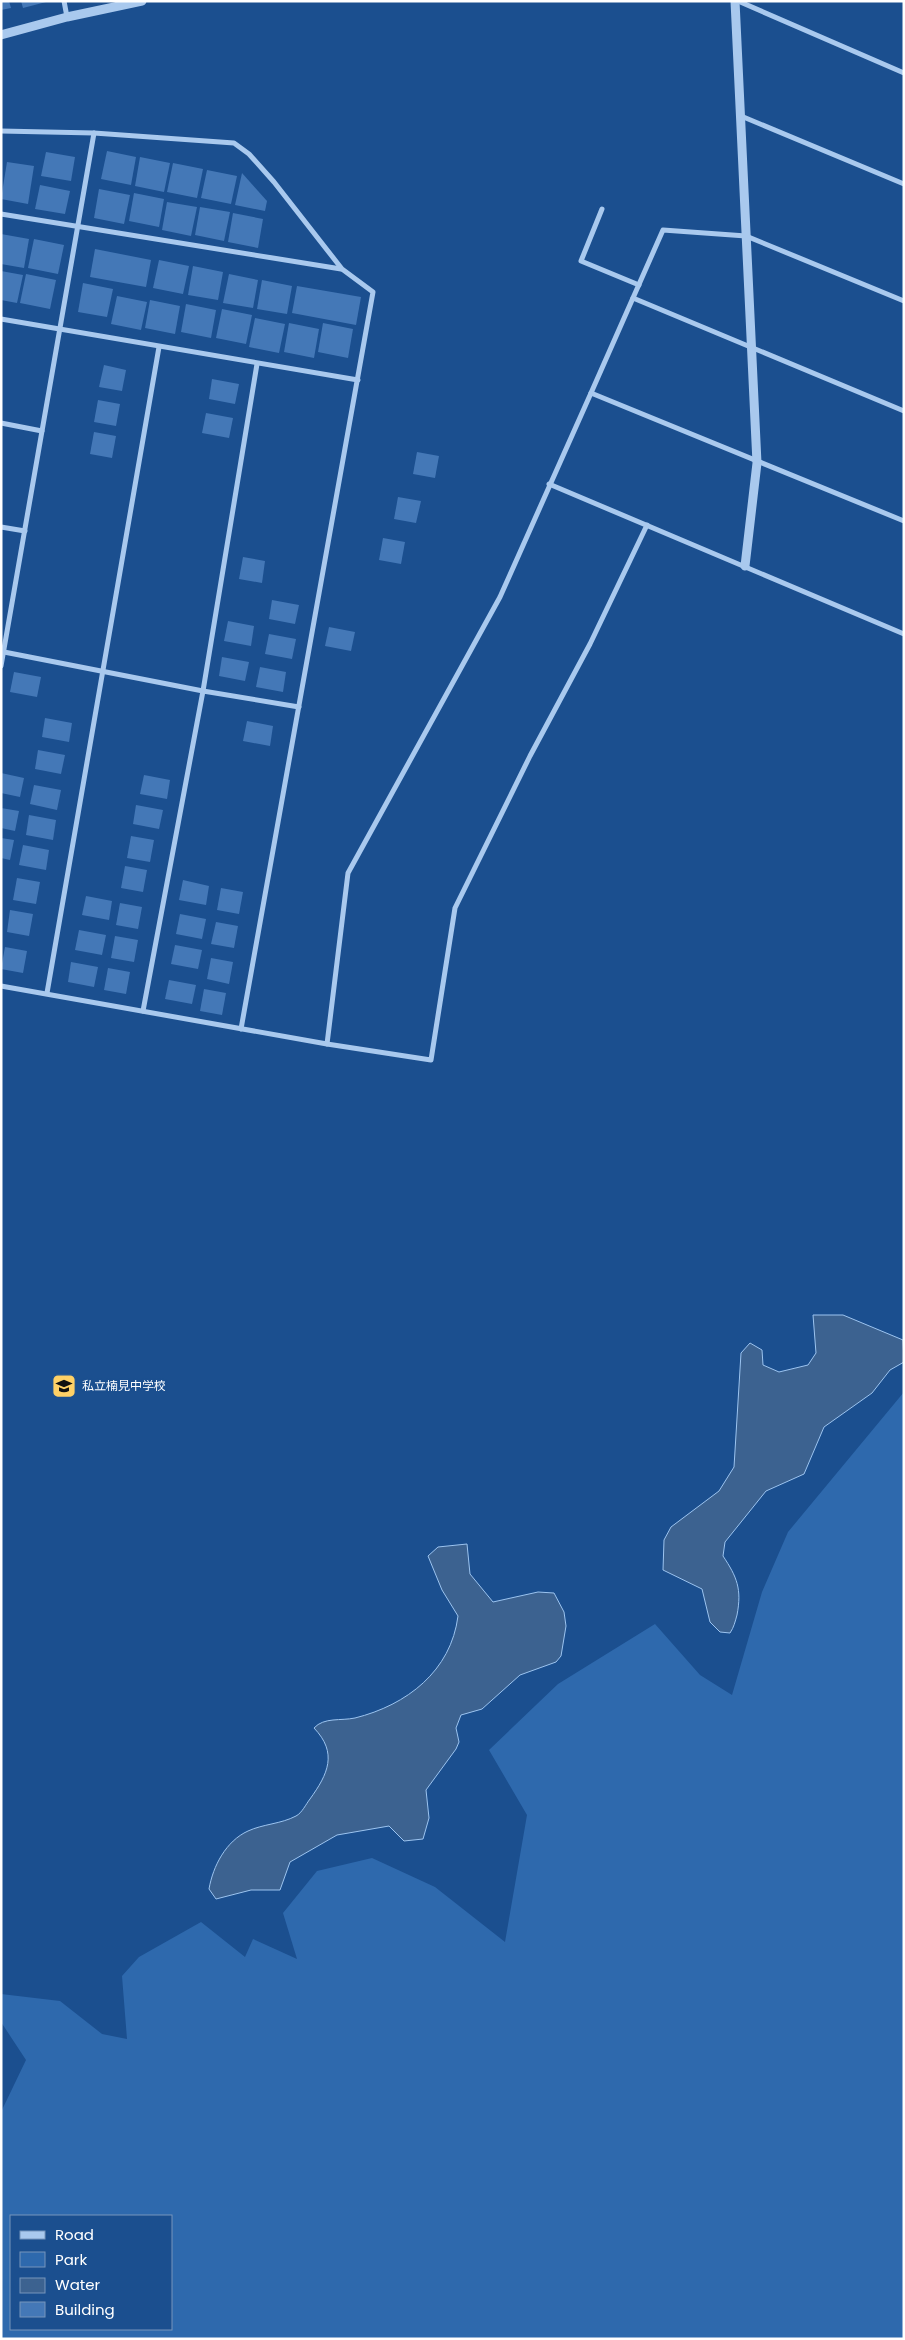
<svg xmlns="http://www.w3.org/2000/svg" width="905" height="2340" viewBox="0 0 905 2340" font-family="Poppins,'Noto Sans JP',sans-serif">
	<rect width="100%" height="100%" fill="#1b4f8f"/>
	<path fill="#2e69ad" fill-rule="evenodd" d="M904,1392V2339H1V2112L26,2060L1,2022V1994L60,2001L102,2034L127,2039L122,1976L139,1957L201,1922L245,1957L253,1939L297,1959L283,1913L317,1871L372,1858L435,1887L505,1942L527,1815L489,1750L558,1684L655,1624L700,1675L732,1695L762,1592L788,1532ZM11,2216H171V2329H11Z"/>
	<g fill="#3c6290" stroke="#9cc4f0">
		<path d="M813,1315H843L903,1340L904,1362L890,1370L872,1393L824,1427L804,1474L766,1491L725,1542L723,1556C737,1577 742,1589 737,1615C735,1622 734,1627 730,1633L720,1632L710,1622L702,1589L663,1570L664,1540L671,1527L719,1491L734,1467L741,1353L750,1343L762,1350L763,1365L779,1372L808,1365L816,1353Z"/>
		<path d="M467,1544L470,1574L493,1602L538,1592L554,1593L564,1612L566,1626L561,1656L556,1662L520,1675L482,1709L461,1715L456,1728L459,1742L456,1749L426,1790L429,1818L423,1839L404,1841L389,1826L337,1835L290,1862L280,1890H251L216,1899L209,1889C213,1866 226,1841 248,1831C263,1824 281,1824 296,1816C302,1813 306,1804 310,1799C328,1774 338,1753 314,1728C324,1717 341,1721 355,1718C407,1705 451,1671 458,1616L442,1590L428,1556L438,1547Z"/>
	</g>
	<g fill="#4478b7">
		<polygon points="1,1 9,1 11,8 1,10"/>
		<polygon points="21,1 46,1 46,2 23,8"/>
		<polygon points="107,151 136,157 131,185 101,179"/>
		<polygon points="46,152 75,157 71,181 41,176"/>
		<polygon points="140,157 170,163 164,192 135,186"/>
		<polygon points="7,162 34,166 28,204 1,199"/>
		<polygon points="173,163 203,169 197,198 167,192"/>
		<polygon points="207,170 237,176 231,204 201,198"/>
		<polygon points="242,173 267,201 265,211 235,205"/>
		<polygon points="40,185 70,191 65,214 35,209"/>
		<polygon points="99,189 130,195 124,224 94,218"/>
		<polygon points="134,193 164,199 159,227 129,221"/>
		<polygon points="167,202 197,207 191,236 162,230"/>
		<polygon points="200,207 230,212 224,241 195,235"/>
		<polygon points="233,213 263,219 258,248 228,242"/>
		<polygon points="1,234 29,239 24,268 1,264"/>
		<polygon points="34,239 64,245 58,274 28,268"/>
		<polygon points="95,249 151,260 146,287 90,277"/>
		<polygon points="159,260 189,266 183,294 153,288"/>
		<polygon points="193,266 223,272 218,300 188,295"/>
		<polygon points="1,271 23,275 17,303 1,300"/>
		<polygon points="26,274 56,280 50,309 20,303"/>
		<polygon points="229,274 258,280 253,308 223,303"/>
		<polygon points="262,280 292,286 287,314 257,309"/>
		<polygon points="83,283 113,289 107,317 78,312"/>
		<polygon points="297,286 361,297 356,325 292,313"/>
		<polygon points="117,296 147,302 141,330 111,324"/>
		<polygon points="150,300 180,306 175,334 145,328"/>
		<polygon points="186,304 216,310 211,338 181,332"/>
		<polygon points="222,309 252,315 246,344 216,338"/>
		<polygon points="255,318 285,324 279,353 249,347"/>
		<polygon points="289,323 319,329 314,358 284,352"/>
		<polygon points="323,323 353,329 348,358 318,352"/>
		<polygon points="104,365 126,370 122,391 99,387"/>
		<polygon points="212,379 239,384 235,404 209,399"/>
		<polygon points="98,400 120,404 116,426 94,422"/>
		<polygon points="206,413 233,418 229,438 202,433"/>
		<polygon points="94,432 116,436 112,458 90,454"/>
		<polygon points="417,452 439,456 435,478 413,474"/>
		<polygon points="398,497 421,501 416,523 394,519"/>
		<polygon points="383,538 405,542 401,564 379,560"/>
		<polygon points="243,557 265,561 262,583 239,579"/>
		<polygon points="272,600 299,605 295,624 269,619"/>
		<polygon points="228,621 254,626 251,646 224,641"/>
		<polygon points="329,627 355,632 351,651 325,646"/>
		<polygon points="269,634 296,639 292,659 265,654"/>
		<polygon points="222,657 249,662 245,681 219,676"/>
		<polygon points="260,667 286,672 283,692 256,687"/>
		<polygon points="14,672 41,677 37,697 10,692"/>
		<polygon points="45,718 72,723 69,742 42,737"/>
		<polygon points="247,721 273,726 270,746 243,741"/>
		<polygon points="38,750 65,755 61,774 35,769"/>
		<polygon points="1,773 24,778 20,797 1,793"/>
		<polygon points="144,775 170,780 167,799 140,794"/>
		<polygon points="34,785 61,790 57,810 30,804"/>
		<polygon points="136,805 163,810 159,829 133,824"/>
		<polygon points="1,808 19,811 15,831 1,828"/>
		<polygon points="29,815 56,820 53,840 26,835"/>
		<polygon points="131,836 154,840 150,862 127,858"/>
		<polygon points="1,838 14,840 10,860 1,858"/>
		<polygon points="23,845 49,850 46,870 19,865"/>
		<polygon points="125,866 147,870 143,892 121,888"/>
		<polygon points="17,878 40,882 36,904 13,900"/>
		<polygon points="183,880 209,886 206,905 179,900"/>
		<polygon points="221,888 243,892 239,914 217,910"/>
		<polygon points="86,896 112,901 109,920 82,915"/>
		<polygon points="120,903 142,907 138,929 116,925"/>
		<polygon points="10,910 33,914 29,936 7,932"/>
		<polygon points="180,914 206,919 202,939 176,934"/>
		<polygon points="216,922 238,926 234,948 211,944"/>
		<polygon points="79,930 106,935 102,955 75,950"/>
		<polygon points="115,936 138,940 134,962 111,958"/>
		<polygon points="175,945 202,950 198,969 171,964"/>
		<polygon points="5,947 27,951 23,973 1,969"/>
		<polygon points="211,958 233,962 229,984 207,979"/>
		<polygon points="71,962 98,967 94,987 68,982"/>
		<polygon points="108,968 130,972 126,994 104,990"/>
		<polygon points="169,980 196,985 192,1004 165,999"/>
		<polygon points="204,989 226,993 222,1015 200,1011"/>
	</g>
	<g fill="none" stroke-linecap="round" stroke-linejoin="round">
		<g stroke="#a9c9ee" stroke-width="5">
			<polyline points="64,1 67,17"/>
			<polyline points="738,1 904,73"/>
			<polyline points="741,116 904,184"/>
			<polyline points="1,131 94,133 234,143 249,154 274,182 342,269 373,292 241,1029"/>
			<polyline points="602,209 581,261 639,285"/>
			<polyline points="1,214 341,269"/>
			<polyline points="633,298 904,411"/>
			<polyline points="904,301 746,236 663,230 591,393 904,521"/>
			<polyline points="1,319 358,380"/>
			<polyline points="1,423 42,431"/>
			<polyline points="549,484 904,634"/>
			<polyline points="1,527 25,531"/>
			<polyline points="4,652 203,691 299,707"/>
			<polyline points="1,666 94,133"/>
			<polyline points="1,986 327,1044 431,1060 455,908 530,756 590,644 647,525"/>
			<polyline points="47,993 159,347"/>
			<polyline points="143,1011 203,691 257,364"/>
			<polyline points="327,1044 348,873 500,597 591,393"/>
		</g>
		<g stroke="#a9c9ee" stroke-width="9">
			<polyline points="735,1 757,463 745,566"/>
			<polyline points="1,35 67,17 142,1"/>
		</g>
	</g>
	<defs>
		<g id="school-square" transform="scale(1.25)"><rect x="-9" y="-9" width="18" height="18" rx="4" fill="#ffd166" stroke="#1b4f8f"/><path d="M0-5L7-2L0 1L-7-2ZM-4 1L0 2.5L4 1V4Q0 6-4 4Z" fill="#111"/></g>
	</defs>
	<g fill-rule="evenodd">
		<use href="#school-square" x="64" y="1386"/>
	</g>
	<g text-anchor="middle" stroke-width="4" stroke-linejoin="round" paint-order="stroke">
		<g font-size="12" fill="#fff" stroke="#1b4f8f" text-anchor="start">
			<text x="82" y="1390">私立楠見中学校</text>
		</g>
	</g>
	<rect width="905" height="2340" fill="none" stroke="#ffffff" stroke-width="5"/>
	<rect x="10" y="2215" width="162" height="115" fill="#1b4f8f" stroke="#7695bc"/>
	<rect x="20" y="2231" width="25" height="8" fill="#a9c9ee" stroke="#7695bc"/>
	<text x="55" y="2240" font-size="15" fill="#ffffff">Road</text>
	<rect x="20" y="2252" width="25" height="15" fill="#2e69ad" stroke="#7695bc"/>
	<text x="55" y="2265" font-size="15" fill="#ffffff">Park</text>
	<rect x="20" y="2278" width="25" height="15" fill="#3c6290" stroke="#7695bc"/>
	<text x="55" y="2290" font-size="15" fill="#ffffff">Water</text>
	<rect x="20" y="2302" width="25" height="15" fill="#4478b7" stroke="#7695bc"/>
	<text x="55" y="2315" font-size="15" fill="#ffffff">Building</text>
</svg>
